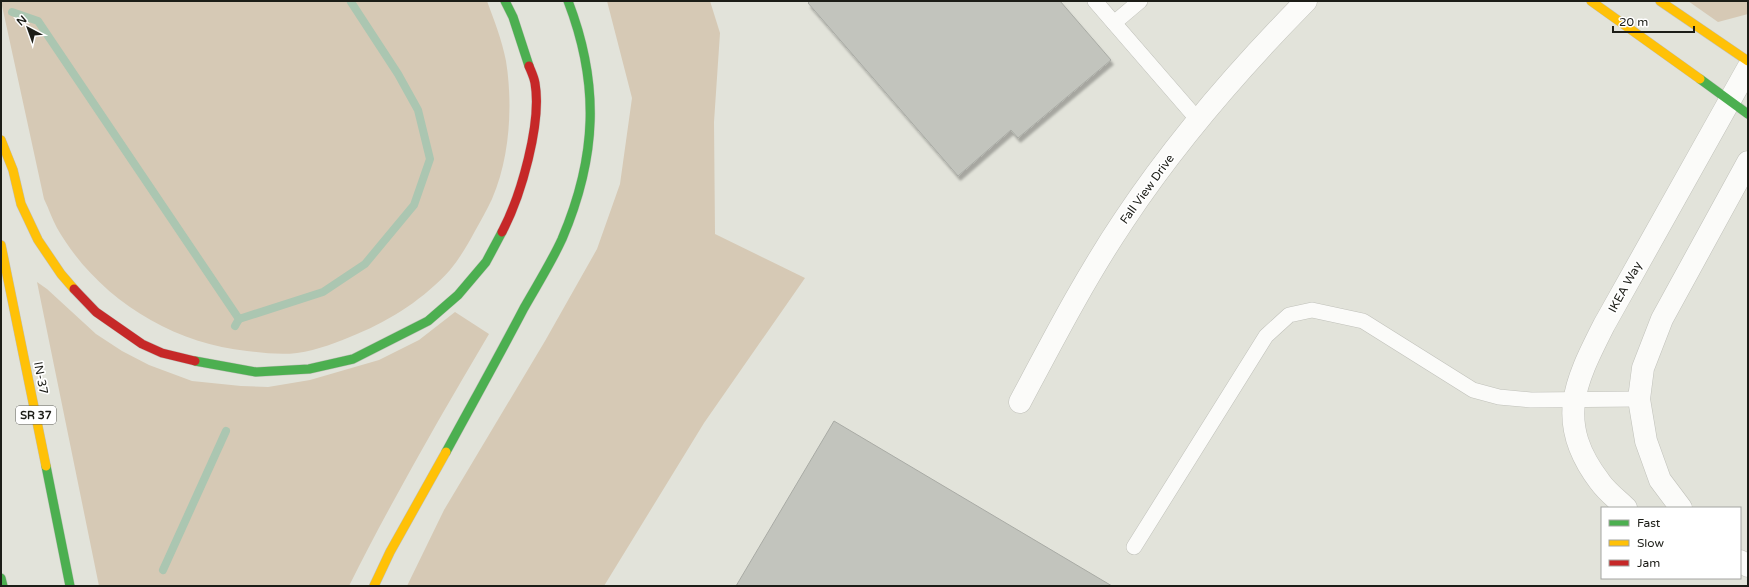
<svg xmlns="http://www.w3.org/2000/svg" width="1749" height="587" viewBox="0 0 1749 587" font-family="'Varela Round',sans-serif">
	<defs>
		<filter id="shadow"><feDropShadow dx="2.5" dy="4.5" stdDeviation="1" flood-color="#0004"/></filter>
	</defs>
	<rect width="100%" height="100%" fill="#e2e3da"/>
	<g fill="#d6c9b5">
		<path d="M1,1H487C494,20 502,40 506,61C513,105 510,158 492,199C487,210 481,220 475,231C468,244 460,258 450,270C425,298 391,320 357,334C338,342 318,350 297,353C281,355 263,353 247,351C169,343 96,296 57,228C52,219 49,209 44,199Z"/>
		<polygon points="607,1 710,1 720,33 714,122 715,234 805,278 704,423 604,586 407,586 444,510 545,341 597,249 620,184 632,98"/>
		<polygon points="1688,1 1748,1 1748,14 1718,22"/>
		<path d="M37,282L47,289L96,334L122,351L149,365L192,381L241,386L268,387L310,380L379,360L419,340L455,312L489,334C440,417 392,500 349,586H99Z"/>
	</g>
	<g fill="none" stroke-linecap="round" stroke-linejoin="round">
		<g stroke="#abc6b1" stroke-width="8">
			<polyline points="12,12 38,21 239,319 235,326"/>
			<polyline points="239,319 323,292 365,264 414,205 430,159 418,110 398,74 351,2"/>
			<polyline points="163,570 226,431"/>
		</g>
	</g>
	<g fill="#c2c4bd" stroke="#a9aba5" filter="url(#shadow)">
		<polygon points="810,1 1060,1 1111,60 1018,138 1011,130 958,176 808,3"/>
		<polygon points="834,421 1112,586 736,586"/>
	</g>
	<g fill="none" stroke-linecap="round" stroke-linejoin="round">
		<g stroke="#c0c1ba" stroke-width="16">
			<g id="lane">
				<polyline points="1095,1 1198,120"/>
				<polyline points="1114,23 1140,1"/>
				<polyline points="1134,547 1266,336 1289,315 1312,310 1363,321 1473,390 1499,397 1531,400 1639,399"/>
			</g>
		</g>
		<g stroke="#c0c1ba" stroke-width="23">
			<g id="street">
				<path d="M1020,402C1053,340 1085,278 1124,220C1177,140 1239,69 1306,1"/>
				<path d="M1626,508C1618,500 1607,492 1600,482C1555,423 1574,384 1604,325L1748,68"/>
				<polyline points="1681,508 1660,480 1646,441 1639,399 1643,368 1662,319 1748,162"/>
				<polyline points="1740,561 1748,566"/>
			</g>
		</g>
		<g stroke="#c0c1ba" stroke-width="10">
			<g id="fast">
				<polyline points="505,1 513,17 529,66"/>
				<polyline points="1700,79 1748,114"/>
				<polyline points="195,361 256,372 309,369 353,359 428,321 458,295 486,262 502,232"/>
				<path d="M446,452C472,404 499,356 524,308C537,285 551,263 562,239C597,157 600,84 568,1"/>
				<polyline points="46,466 70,586"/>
				<polyline points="1,578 3,586"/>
			</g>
		</g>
		<g stroke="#c0c1ba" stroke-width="10">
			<g id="slow">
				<polyline points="1591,1 1700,79"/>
				<polyline points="1660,1 1748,61"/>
				<polyline points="1,140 13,170 21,204 38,240 61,274 74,289"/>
				<polyline points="1,245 46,466"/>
				<polyline points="374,586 390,552 446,452"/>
			</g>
		</g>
		<g stroke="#c0c1ba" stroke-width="10">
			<g id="jam">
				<path d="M502,232C521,196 542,123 535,83C534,77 531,71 529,66"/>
				<polyline points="74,289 96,312 142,344 162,353 195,361"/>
			</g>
		</g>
		<use href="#lane" stroke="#fbfbf9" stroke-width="15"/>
		<use href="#street" stroke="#fbfbf9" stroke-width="22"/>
		<use href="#fast" stroke="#4caf50" stroke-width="9"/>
		<use href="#slow" stroke="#ffc107" stroke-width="9"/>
		<use href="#jam" stroke="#c62828" stroke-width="9"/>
	</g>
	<g text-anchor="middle" stroke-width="3.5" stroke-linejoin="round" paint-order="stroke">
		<rect fill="#fff" stroke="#60615d" stroke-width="1" x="16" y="406" width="40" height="18" rx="3"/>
		<g font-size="11" font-weight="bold" fill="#1c1d17">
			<text x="36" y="419">SR 37</text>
		</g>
		<g font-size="12" fill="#1c1d17" stroke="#fff">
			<text transform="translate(1147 189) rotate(-54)" y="4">Fall View Drive</text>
			<text transform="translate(1625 287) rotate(-61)" y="4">IKEA Way</text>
			<text transform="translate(41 378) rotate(79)" y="4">IN-37</text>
		</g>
	</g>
	<rect width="1749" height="587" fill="none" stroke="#1c1d17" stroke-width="4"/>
	<rect x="1601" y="507" width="140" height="72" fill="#ffffff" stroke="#a4a5a2"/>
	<rect x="1609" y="520" width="20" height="6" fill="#4caf50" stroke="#a4a5a2"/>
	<text x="1637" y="527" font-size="12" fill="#1c1d17">Fast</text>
	<rect x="1609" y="540" width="20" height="6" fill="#ffc107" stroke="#a4a5a2"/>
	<text x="1637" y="547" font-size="12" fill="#1c1d17">Slow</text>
	<rect x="1609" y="560" width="20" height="6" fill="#c62828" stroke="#a4a5a2"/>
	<text x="1637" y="567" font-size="12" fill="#1c1d17">Jam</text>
	<g transform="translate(28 28) rotate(319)" stroke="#ffffff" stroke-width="3" paint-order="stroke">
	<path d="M0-3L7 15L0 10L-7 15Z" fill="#1c1d17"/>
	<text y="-6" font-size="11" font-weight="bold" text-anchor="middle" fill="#1c1d17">N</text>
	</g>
	<path d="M1613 26v6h81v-6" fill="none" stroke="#1c1d17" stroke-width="2"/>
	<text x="1619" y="26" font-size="12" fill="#1c1d17" stroke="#ffffff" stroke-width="3" paint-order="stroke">20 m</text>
</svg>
